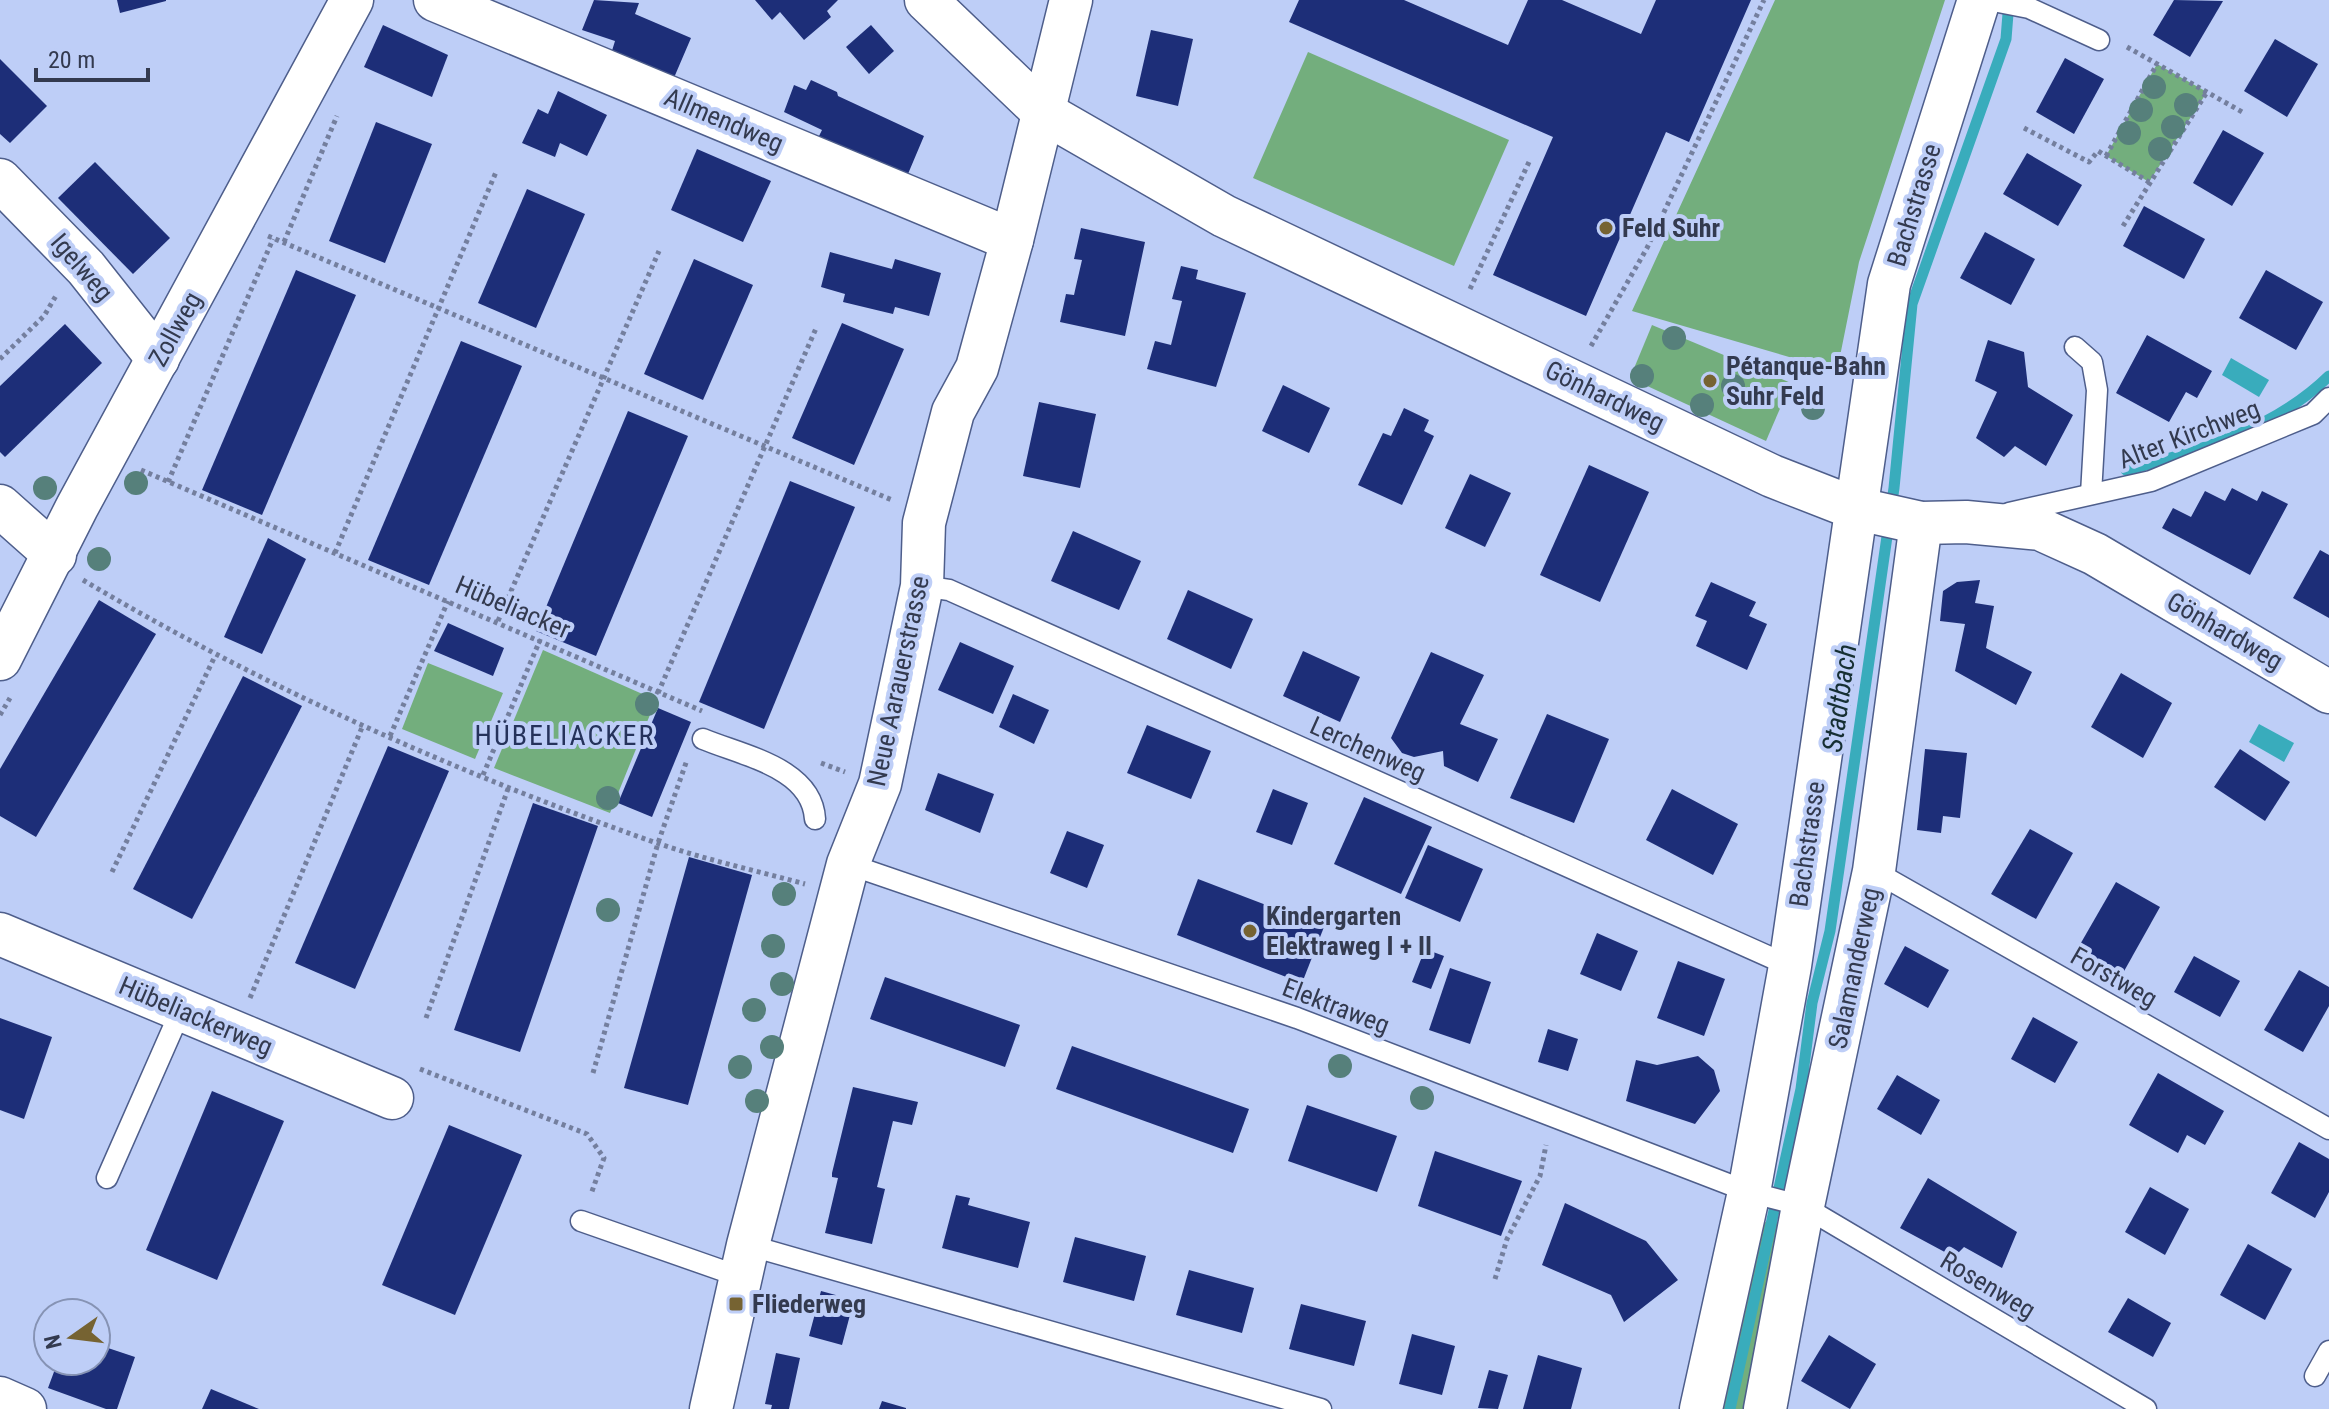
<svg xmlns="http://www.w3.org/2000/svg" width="2329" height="1409" viewBox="0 0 2329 1409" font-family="'Roboto Condensed',sans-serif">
	<rect width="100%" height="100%" fill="#becef7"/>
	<g fill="#73ae7d">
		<polygon points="1775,0 1945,0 1859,262 1837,371 1632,311"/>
		<polygon points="1308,52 1509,140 1454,266 1253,178"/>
		<polygon points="2157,64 2207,92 2149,182 2106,156"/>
		<polygon points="1652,325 1791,383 1766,441 1630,378"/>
		<polygon points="543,650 656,700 610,813 494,768"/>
		<polygon points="428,663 503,693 475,759 402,729"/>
		<polygon points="1753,1221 1786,1224 1753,1409 1717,1409"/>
	</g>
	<g fill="#39acbc">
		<polygon points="2231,358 2269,380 2259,397 2222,375"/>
		<polygon points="2259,724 2294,743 2284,762 2249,742"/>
	</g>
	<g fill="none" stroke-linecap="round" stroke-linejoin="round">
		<g stroke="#39acbc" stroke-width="11">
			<path d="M2126,470C2198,452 2275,429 2329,376"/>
			<polyline points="1730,1409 1801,1089 1812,1003 1830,931 1894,488 1912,304 2006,39 2009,1"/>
		</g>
	</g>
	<g fill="#1d2e78">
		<polygon points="117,0 166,0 166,1 120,13"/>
		<polygon points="594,0 639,3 635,14 691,38 673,80 611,54 615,41 582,30"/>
		<polygon points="755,0 838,0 827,11 831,17 804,40 780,12 772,20"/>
		<polygon points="1299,0 1404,0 1508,45 1528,0 1562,0 1641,34 1656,0 1751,0 1689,142 1666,132 1586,316 1493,275 1553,137 1289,22"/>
		<polygon points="2174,0 2223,1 2190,57 2153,35"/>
		<polygon points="383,25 448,55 432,97 364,67"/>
		<polygon points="871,25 894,51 869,74 846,47"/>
		<polygon points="1151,30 1193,39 1178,106 1136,96"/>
		<polygon points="2275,39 2318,64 2287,117 2244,91"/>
		<polygon points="2065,58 2104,79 2074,134 2036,112"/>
		<polygon points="0,59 47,106 10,143 0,134"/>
		<polygon points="811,80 837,92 838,96 924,136 905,181 816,142 822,130 784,112 794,85 806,90"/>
		<polygon points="558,91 607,115 587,156 560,143 555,157 522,143 538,109 548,114"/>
		<polygon points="376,122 432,144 385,263 329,241"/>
		<polygon points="2223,130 2264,153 2232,206 2193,183"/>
		<polygon points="697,149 771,181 743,242 671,210"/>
		<polygon points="2027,153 2082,185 2058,226 2003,194"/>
		<polygon points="95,162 170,238 133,274 58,198"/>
		<polygon points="527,189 585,214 536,328 478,303"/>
		<polygon points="2144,206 2205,239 2184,279 2123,246"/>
		<polygon points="1081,228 1145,242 1125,336 1060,322 1066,294 1074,295 1076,286 1082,260 1074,259"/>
		<polygon points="1985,232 2035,259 2011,305 1960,278"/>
		<polygon points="830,252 892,269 895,259 941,273 929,316 895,307 893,314 843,302 845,294 821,287"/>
		<polygon points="694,259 753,285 703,400 644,374"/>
		<polygon points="1181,266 1198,270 1196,279 1246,293 1216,387 1147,369 1155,341 1171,345 1182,301 1172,299"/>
		<polygon points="296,270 356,295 262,515 202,490"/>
		<polygon points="2266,270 2323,302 2296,350 2239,318"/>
		<polygon points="842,323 904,349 854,465 792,438"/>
		<polygon points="65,324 102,363 5,457 0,452 0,386"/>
		<polygon points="2147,335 2212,371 2197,398 2186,392 2169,422 2116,393"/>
		<polygon points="1988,340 2024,352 2028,387 2073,415 2046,466 2015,446 2004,457 1976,438 1997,392 1975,381"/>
		<polygon points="461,341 522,366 429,585 368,560"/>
		<polygon points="1283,385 1330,408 1309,453 1262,431"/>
		<polygon points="1039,402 1096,414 1080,488 1023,476"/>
		<polygon points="1404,408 1429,420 1424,431 1434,436 1402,505 1358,485 1383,433 1391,436"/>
		<polygon points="628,411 688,436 596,656 536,631"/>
		<polygon points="1589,465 1649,492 1600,602 1540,575"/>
		<polygon points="1470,474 1511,493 1485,547 1445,528"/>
		<polygon points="790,481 855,507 764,729 699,702"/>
		<polygon points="2232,488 2257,501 2262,491 2288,504 2250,575 2162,528 2173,508 2191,517 2205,491 2225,501"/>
		<polygon points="1073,531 1141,561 1119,610 1051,581"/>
		<polygon points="268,538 306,559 262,654 224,637"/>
		<polygon points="2320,550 2329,555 2329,618 2293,598"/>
		<polygon points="1980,580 1975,603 1994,606 1986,648 2032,672 2016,705 1955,671 1965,624 1940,621 1943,591 1957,582"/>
		<polygon points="1711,582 1756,602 1749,616 1767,624 1747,670 1696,646 1707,621 1695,616"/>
		<polygon points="1188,590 1253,619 1231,669 1167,639"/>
		<polygon points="99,600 156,634 36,837 0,816 0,769"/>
		<polygon points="448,623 504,648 493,676 434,651"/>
		<polygon points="960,642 1014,666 993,714 938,690"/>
		<polygon points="1303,651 1360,677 1340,722 1283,696"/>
		<polygon points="1431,652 1484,675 1460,724 1498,739 1478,782 1444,766 1443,751 1414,757 1402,753 1391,738"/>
		<polygon points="2121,673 2172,703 2143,758 2091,727"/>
		<polygon points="243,676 302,706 192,919 133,889"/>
		<polygon points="1013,694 1049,710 1034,744 999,727"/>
		<polygon points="658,708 691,722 652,817 618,803"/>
		<polygon points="1547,714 1609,739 1574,823 1510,798"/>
		<polygon points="1147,725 1211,751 1191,799 1127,773"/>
		<polygon points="388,746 449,771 355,989 295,963"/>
		<polygon points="1925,749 1967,753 1960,818 1943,816 1941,833 1917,830"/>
		<polygon points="2240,749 2290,782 2265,821 2214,787"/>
		<polygon points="938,773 994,794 980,833 925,810"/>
		<polygon points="1273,789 1308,803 1292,845 1256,832"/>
		<polygon points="1672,789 1738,824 1713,875 1646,840"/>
		<polygon points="1364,797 1432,827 1401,894 1334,864"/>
		<polygon points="533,803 598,826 520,1052 454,1030"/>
		<polygon points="2030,829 2073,853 2036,919 1991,894"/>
		<polygon points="1067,831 1104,845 1087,888 1050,873"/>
		<polygon points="1428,845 1483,869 1460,922 1405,898"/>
		<polygon points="689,857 752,875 688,1105 624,1088"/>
		<polygon points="1198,879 1324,927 1302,983 1177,935"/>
		<polygon points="2116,882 2160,907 2123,973 2078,948"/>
		<polygon points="1597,933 1638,951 1621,991 1580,974"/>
		<polygon points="1905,946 1949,970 1928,1008 1884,984"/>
		<polygon points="1425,949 1444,956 1431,989 1412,982"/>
		<polygon points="2194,956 2240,981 2220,1017 2174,992"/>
		<polygon points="1678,961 1725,979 1704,1036 1657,1018"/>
		<polygon points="1450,968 1491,982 1470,1044 1429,1030"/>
		<polygon points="2299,970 2329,987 2329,1006 2303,1052 2264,1030"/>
		<polygon points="885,977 1020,1025 1005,1067 870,1019"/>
		<polygon points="2033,1017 2078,1042 2055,1083 2011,1059"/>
		<polygon points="0,1018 52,1037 24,1119 0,1110"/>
		<polygon points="1548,1029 1578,1039 1568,1071 1538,1062"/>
		<polygon points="1072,1046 1249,1109 1233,1153 1056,1089"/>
		<polygon points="1698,1056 1714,1070 1720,1091 1695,1124 1626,1101 1636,1060 1657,1065"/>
		<polygon points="2158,1073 2224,1111 2205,1145 2187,1135 2178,1153 2129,1125"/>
		<polygon points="1897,1075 1940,1100 1921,1135 1877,1109"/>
		<polygon points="853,1087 918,1102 912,1125 893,1121 877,1187 885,1189 872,1244 825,1233 838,1178 832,1177 832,1173"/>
		<polygon points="212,1091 284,1121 217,1280 146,1250"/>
		<polygon points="1307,1105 1397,1136 1377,1192 1288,1161"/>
		<polygon points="449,1125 522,1155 455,1315 382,1285"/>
		<polygon points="2299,1142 2329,1159 2329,1192 2315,1218 2271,1193"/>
		<polygon points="1435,1151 1522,1181 1501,1236 1418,1206"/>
		<polygon points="1928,1178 2017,1232 2002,1268 1964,1247 1954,1257 1900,1228"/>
		<polygon points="2150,1187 2189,1209 2165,1255 2125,1232"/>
		<polygon points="956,1195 970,1198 968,1205 1030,1222 1018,1268 942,1248"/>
		<polygon points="1565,1203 1646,1241 1678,1280 1624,1322 1611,1295 1542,1265"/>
		<polygon points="1075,1237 1146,1256 1134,1301 1063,1282"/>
		<polygon points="2248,1244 2292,1269 2265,1320 2220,1295"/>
		<polygon points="1189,1270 1254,1288 1242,1333 1176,1315"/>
		<polygon points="821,1291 854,1300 842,1345 809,1336"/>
		<polygon points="2128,1298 2171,1323 2153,1357 2108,1332"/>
		<polygon points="1301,1304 1366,1321 1354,1366 1289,1349"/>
		<polygon points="1412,1334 1455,1346 1442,1395 1399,1384"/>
		<polygon points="1829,1335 1876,1364 1850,1409 1801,1381"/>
		<polygon points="96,1344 135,1357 117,1409 106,1409 48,1388 58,1361 96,1361"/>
		<polygon points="776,1353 800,1358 789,1409 771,1409 772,1405 765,1404"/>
		<polygon points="1538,1355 1582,1368 1571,1409 1523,1409"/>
		<polygon points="1489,1370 1508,1375 1498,1409 1478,1408"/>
		<polygon points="211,1389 259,1409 202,1409"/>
		<polygon points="882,1401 906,1408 906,1409 879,1409"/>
	</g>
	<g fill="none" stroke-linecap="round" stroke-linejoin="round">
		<g stroke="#4e5e8b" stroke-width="23">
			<g id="service">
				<polyline points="1988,0 2029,8 2099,40"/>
				<polyline points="2075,347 2092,362 2097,390 2091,494"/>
				<polyline points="2009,513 2151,481 2313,414 2329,398"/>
				<polyline points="922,586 949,590 1790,966"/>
				<path d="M703,739C744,756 812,768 815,819"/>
				<polyline points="848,864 1297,1018 1749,1192 1803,1206 2146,1409"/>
				<polyline points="1874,871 2329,1129"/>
				<polyline points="107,1178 181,1010"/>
				<polyline points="581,1221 741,1277"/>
				<polyline points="748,1245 1321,1409"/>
				<polyline points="2315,1376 2329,1351"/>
			</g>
		</g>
		<g stroke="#4e5e8b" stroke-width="45">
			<g id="minor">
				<polyline points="435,0 1012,240"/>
				<polyline points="926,0 1043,112 1224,216 1772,476 1854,508 1921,523 1966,522 2040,529 2095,554 2329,692"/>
				<polyline points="0,180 86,268 158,359"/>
				<polyline points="0,506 55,555"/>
				<polyline points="0,659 77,507 352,0"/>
				<polyline points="0,934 392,1098"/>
				<polyline points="0,1398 25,1409"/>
				<polyline points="711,1409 748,1245 848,864 880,784 922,586 924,523 953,412 977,368 1012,240 1071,0"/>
				<polyline points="1701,1409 1749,1192 1790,966 1889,284 1979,0"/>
				<polyline points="1765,1409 1803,1206 1874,871 1921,523"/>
			</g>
		</g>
		<g stroke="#747f9e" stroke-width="5" stroke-dasharray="4 4" stroke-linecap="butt">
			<polyline points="2127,47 2244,113"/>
			<polyline points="2024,128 2089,162 2098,151 2149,182"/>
			<polyline points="2106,156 2157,64"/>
			<polyline points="2123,226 2207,92"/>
			<polyline points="268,236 892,500"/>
			<polyline points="284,242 337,116"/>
			<polyline points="1470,289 1529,162"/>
			<polyline points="1591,346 1647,248 1764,0"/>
			<polyline points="0,359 44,316 57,294"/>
			<polyline points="141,470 702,711"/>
			<polyline points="168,482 273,239"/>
			<polyline points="335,553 496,172"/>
			<path d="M83,580C261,686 453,771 648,840C699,858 753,870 805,884"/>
			<polyline points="498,621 659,251"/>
			<polyline points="658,693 817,326"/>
			<polyline points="0,715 10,698"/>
			<polyline points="390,736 448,601"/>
			<polyline points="821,763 845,772"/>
			<polyline points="483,775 540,640"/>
			<polyline points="112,872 215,656"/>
			<polyline points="250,998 363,725"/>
			<polyline points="426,1018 509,786"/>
			<polyline points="420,1069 587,1134 604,1158 591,1194"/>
			<polyline points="593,1073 658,843 687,760"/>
			<polyline points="1495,1279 1507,1239 1540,1176 1546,1145"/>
		</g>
		<use href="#service" stroke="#fff" stroke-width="20"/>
		<use href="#minor" stroke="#fff" stroke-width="42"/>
	</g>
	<g fill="#56807b">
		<circle cx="2154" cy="87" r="12"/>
		<circle cx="2186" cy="105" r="12"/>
		<circle cx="2141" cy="110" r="12"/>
		<circle cx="2173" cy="127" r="12"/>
		<circle cx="2129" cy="133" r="12"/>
		<circle cx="2160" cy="149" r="12"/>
		<circle cx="1674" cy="338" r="12"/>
		<circle cx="1642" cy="376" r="12"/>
		<circle cx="1733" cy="386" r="12"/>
		<circle cx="1702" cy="405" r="12"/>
		<circle cx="1813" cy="408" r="12"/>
		<circle cx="136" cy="483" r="12"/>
		<circle cx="45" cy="488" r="12"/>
		<circle cx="99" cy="559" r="12"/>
		<circle cx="647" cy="704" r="12"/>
		<circle cx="608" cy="798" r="12"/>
		<circle cx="784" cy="894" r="12"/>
		<circle cx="608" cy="910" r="12"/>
		<circle cx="773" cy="946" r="12"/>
		<circle cx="782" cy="984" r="12"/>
		<circle cx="754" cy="1010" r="12"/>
		<circle cx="772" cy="1047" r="12"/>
		<circle cx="1340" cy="1066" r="12"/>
		<circle cx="740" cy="1067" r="12"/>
		<circle cx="1422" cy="1098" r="12"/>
		<circle cx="757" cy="1101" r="12"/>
	</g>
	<g fill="#766332" stroke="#becef7" stroke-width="3">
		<circle cx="1606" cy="228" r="8"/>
		<circle cx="1710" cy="381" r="8"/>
		<circle cx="1250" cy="931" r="8"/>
		<rect x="728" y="1296" width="16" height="16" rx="4"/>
	</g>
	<g text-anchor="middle" stroke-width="8" stroke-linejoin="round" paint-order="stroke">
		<g font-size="26" fill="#333a4f" stroke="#becef7">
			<text transform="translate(724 120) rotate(23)" y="9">Allmendweg</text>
			<text transform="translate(1914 205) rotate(-73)" y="9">Bachstrasse</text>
			<text transform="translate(82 267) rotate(49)" y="9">Igelweg</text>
			<text transform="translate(175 329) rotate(-61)" y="9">Zollweg</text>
			<text transform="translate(1605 396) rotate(26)" y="9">Gönhardweg</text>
			<text transform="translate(2189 434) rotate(-21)" y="9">Alter Kirchweg</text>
			<text transform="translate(513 607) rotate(23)" y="9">Hübeliacker</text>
			<text transform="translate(2225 631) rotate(30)" y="9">Gönhardweg</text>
			<text transform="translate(898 681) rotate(-78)" y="9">Neue Aarauerstrasse</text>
			<text transform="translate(1368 749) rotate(24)" y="9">Lerchenweg</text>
			<text transform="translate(1807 844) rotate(-82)" y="9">Bachstrasse</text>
			<text transform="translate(1854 968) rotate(-78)" y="9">Salamanderweg</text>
			<text transform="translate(2114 977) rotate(30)" y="9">Forstweg</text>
			<text transform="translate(1336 1006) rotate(21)" y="9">Elektraweg</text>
			<text transform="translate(196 1016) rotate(23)" y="9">Hübeliackerweg</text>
			<text transform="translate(1988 1285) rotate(31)" y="9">Rosenweg</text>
		</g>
		<g font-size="26" font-weight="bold" fill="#333a4f" stroke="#becef7" text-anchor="start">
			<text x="1622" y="237">Feld Suhr</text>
			<text x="1726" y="375">Pétanque-Bahn<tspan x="1726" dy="30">Suhr Feld</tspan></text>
			<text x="1266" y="925">Kindergarten<tspan x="1266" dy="30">Elektraweg I + II</tspan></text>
			<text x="752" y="1313">Fliederweg</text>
		</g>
		<g font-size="28" font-style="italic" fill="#162f33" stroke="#becef7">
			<text transform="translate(1839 698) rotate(-82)" y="10">Stadtbach</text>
		</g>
		<g font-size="28" letter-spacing="2" fill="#25325b" stroke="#becef7">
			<text x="565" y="745">HÜBELIACKER</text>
		</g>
	</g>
	<g transform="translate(72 1337) rotate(256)"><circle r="38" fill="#becef7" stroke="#8693b4" stroke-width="2"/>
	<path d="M0-6L14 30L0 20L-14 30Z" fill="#766332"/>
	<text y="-12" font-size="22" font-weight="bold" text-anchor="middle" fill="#333a4f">N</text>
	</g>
	<path d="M36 68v12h112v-12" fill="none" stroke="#333a4f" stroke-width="4"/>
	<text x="48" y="68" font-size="24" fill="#333a4f" stroke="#becef7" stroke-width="6" paint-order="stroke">20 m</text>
</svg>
